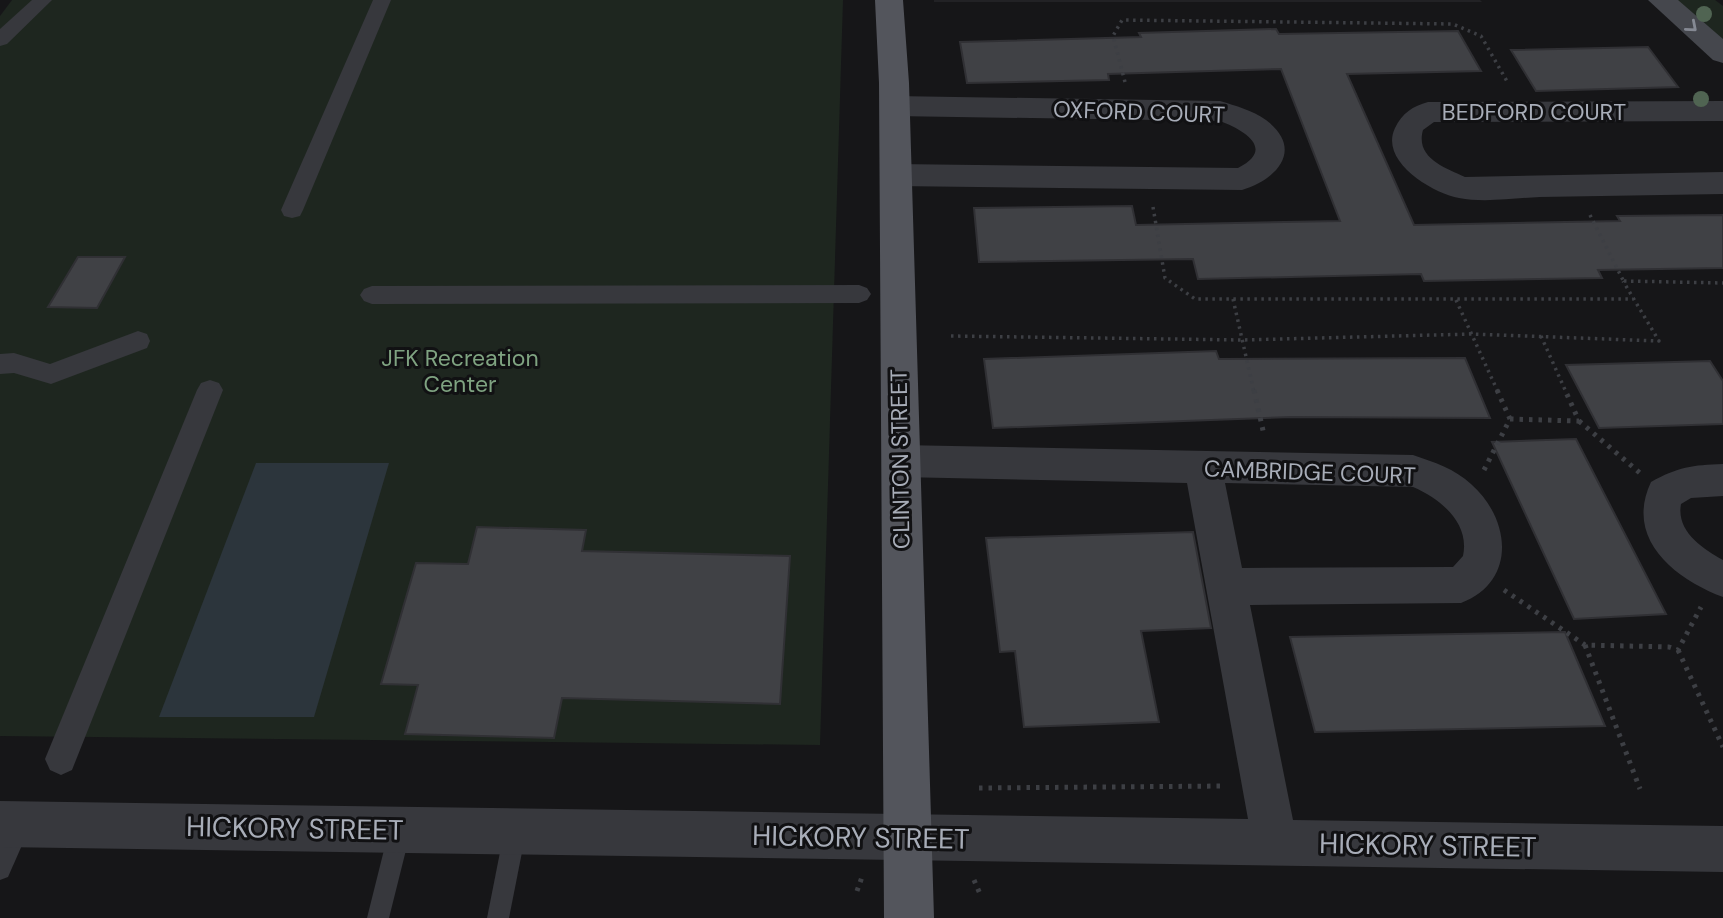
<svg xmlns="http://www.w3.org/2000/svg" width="1723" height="918" viewBox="0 0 1723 918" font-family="'DM Sans',sans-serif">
	<rect width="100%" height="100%" fill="#161618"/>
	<polygon fill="#222225" points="934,0 1480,0 1482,2 934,2"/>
	<g fill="#1e261f">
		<polygon points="12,0 843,0 820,745 0,736 0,16"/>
		<polygon points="1673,0 1715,0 1723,6 1723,44"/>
	</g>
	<polygon fill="#2c353c" points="256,463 389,463 314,717 159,717"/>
	<g fill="#404145" stroke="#303034" stroke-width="2">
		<polygon points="1276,29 1279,34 1458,31 1481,71 1347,74 1414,225 1620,221 1617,216 1723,215 1723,268 1598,270 1602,278 1424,281 1421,274 1198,279 1193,259 979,262 974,208 1132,206 1136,225 1340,221 1281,69 1108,74 1109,80 967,83 960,42 1141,37 1139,33"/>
		<polygon points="1648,47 1678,87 1536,91 1511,50"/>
		<polygon points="78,257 125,257 97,308 48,307"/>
		<polygon points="1216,351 1219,359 1465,358 1490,418 1291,417 993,428 984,359"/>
		<polygon points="1710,361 1723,381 1723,424 1599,428 1566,365"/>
		<polygon points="1576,439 1666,614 1574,619 1492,442"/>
		<polygon points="477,527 586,530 582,551 790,556 780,704 562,698 554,738 405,734 418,685 381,684 416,563 468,564"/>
		<polygon points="1193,532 1211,628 1141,631 1159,722 1024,727 1015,651 1000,652 986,538"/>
		<polygon points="1565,632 1605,726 1315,732 1290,637"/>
	</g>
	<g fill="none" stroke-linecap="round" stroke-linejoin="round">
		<g stroke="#3d3f44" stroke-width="3.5" stroke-dasharray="2.5 4.5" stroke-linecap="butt">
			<polyline points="1125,82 1113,36 1122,20 1453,24 1481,36 1508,83"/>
			<polyline points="1153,207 1165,278 1195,299 1633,299"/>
			<polyline points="1590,215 1624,282"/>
			<polyline points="1624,281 1723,283"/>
			<polyline points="1233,299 1254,392"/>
			<polyline points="1456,300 1498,392"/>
			<polyline points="951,336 1242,340 1472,334 1659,341 1623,281"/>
			<polyline points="1541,336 1566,392"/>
		</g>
		<g stroke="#3d3f44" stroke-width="5" stroke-dasharray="3.5 6" stroke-linecap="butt">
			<polyline points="1254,390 1264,435"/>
			<polyline points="1510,419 1579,421 1565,390"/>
			<polyline points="1579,421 1640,473"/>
			<polyline points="1484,470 1510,419 1497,390"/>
			<polyline points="1504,590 1585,645 1669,647 1678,650 1701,607"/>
			<polyline points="1585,645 1640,789"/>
			<polyline points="1678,650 1723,747"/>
			<polyline points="979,788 1225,786"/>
			<polyline points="974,880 981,896"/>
			<polyline points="857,891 862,877"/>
		</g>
		<g fill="#37383d" fill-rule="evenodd">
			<polygon points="19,816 27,819 30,827 8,877 0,880 0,844 11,819"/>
			<polygon points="400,819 408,822 411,830 389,918 367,918 389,830 392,822"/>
			<polygon points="515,821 523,824 526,832 509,918 487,918 504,832 507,824"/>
		</g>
		<g fill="#37383d" fill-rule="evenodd">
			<polygon points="32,0 52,0 7,44 0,46 0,29"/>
			<polygon points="373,0 391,0 303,210 300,216 292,218 284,216 281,210"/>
			<polygon points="859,285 867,288 871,294 867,300 859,303 372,304 364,301 360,295 364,289 372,286"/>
			<polygon points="138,331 147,334 150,341 147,348 51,384 14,373 0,374 0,354 14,353 50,364"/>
			<polygon points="210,380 219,383 223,390 72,770 61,775 50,770 45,759 197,390 201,383"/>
		</g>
		<g fill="#37383d" fill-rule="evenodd">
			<path d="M894,96L1220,101C1236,106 1252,110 1266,120C1304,149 1278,179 1242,190L895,186L884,183L880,175L884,167L895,164L1238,168C1276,149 1244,130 1220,121L894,116L884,113L880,106L884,99Z"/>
			<path d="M1723,101V121L1434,122L1423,130C1415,158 1445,168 1465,177L1723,172V194C1662,195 1601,196 1540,197C1515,198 1484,203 1459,198C1432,193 1379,161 1395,128C1402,113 1413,106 1428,102Z"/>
			<path d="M900,445L1413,455C1434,462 1455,469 1471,484C1511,519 1517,582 1461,603L1250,605L1293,820L1723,826V872L0,847V801L1248,819L1187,483L900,477L887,472L882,461L887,450ZM1225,483L1413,487C1441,499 1470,523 1463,556L1453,567L1242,568Z"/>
			<path d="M1723,464V496L1691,498L1681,504C1676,531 1702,548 1723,560V597C1675,579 1624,539 1651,482C1678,467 1692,465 1723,464Z"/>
		</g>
		<polygon fill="#45474d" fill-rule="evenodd" points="1648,0 1678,0 1723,39 1723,63 1713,60"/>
		<polygon fill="#53555c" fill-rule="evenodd" points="875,0 903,0 909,83 934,918 884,918 879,83"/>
	</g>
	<g fill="#506452">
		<circle cx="1704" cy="14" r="8"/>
		<circle cx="1701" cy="99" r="8"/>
	</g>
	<defs><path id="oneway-chevron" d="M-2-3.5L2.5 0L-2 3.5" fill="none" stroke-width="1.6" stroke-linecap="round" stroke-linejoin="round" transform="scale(1.75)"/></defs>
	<use stroke="#858993" href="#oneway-chevron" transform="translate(1692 27) rotate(41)"/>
	<g text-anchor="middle" stroke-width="6" stroke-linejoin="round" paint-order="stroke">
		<g font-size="23" fill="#a8adb8" stroke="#111113">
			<text transform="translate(1139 112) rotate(2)" y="8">OXFORD COURT</text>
			<text x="1534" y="120">BEDFORD COURT</text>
			<text transform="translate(900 459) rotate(-91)" y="8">CLINTON STREET</text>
			<text transform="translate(1310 472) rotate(2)" y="8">CAMBRIDGE COURT</text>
		</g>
		<g font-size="23" fill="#7fa381" stroke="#111113">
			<text x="460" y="366">JFK Recreation<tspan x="460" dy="26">Center</tspan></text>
		</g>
		<g font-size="28" fill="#a8adb8" stroke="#111113">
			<text transform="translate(295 828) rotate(1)" y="10">HICKORY STREET</text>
			<text transform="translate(861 837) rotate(1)" y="10">HICKORY STREET</text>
			<text transform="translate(1428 845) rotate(1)" y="10">HICKORY STREET</text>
		</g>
	</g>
</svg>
